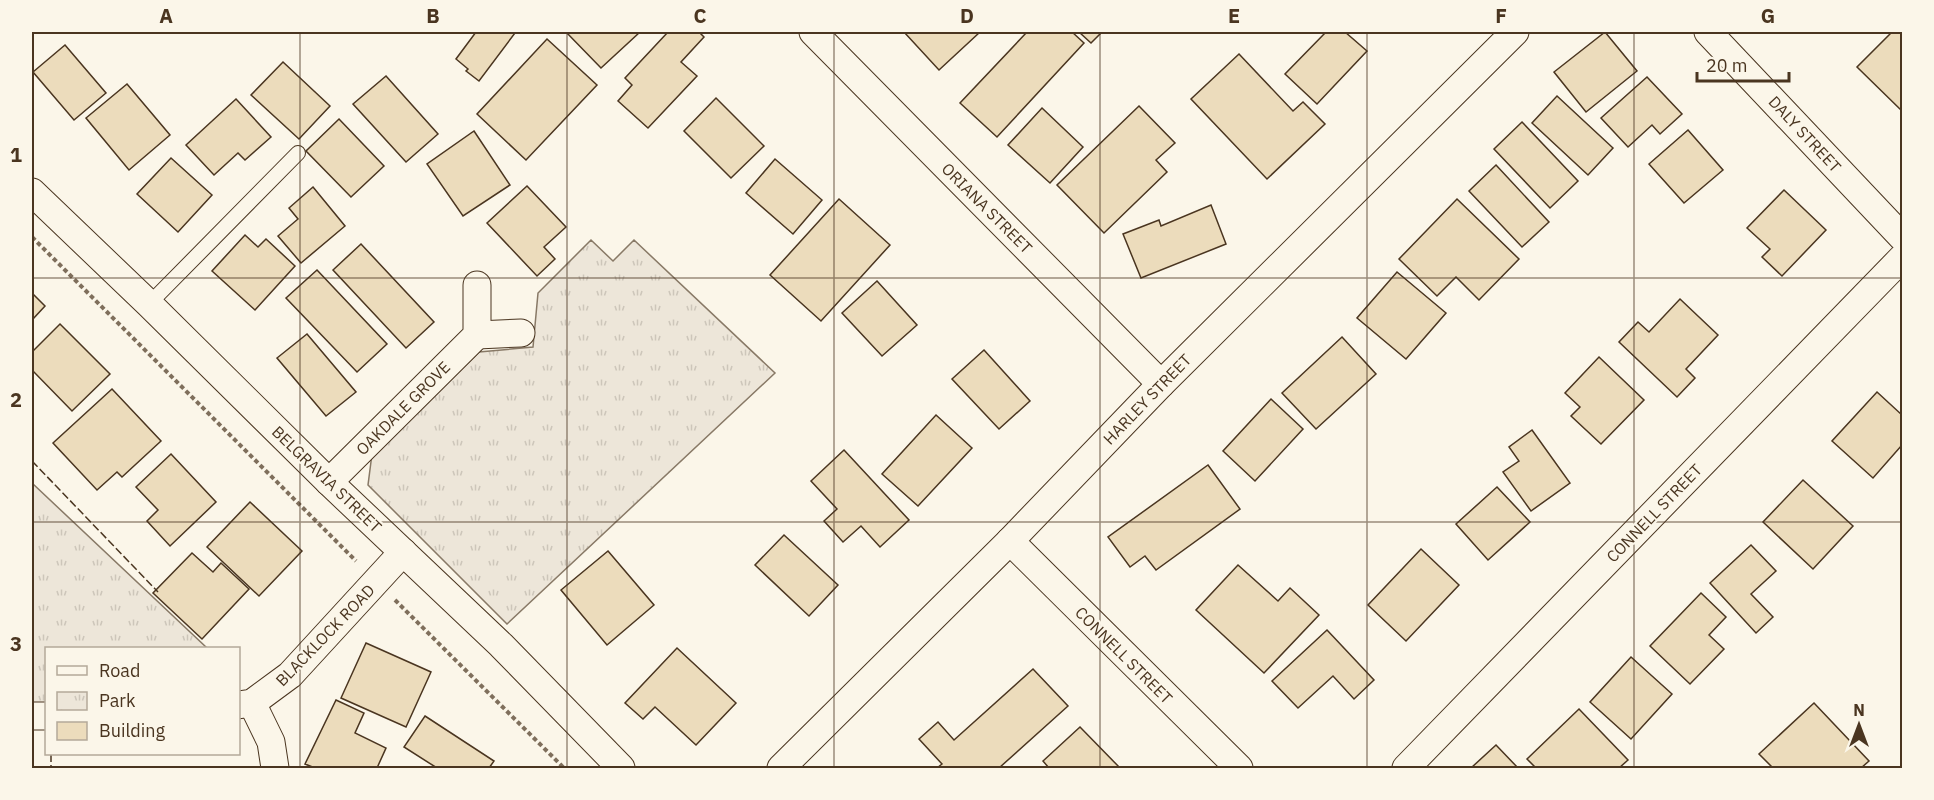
<svg xmlns="http://www.w3.org/2000/svg" width="1934" height="800" viewBox="0 0 1934 800" font-family="'IBM Plex Sans',sans-serif">
	<defs>
		<pattern id="park-tufts" width="24" height="20" patternUnits="userSpaceOnUse" patternTransform="scale(1.5)"><rect width="24" height="20" fill="#ede6d9"/><path d="M3 7l-1-3M5 7V3M7 7l1-3M15 17l-1-3M17 17v-4M19 17l1-3" fill="none" stroke="#cdc6ba"/></pattern>
	</defs>
	<rect width="100%" height="100%" fill="#fbf6e9"/>
	<g fill="url(#park-tufts)" stroke="#887966" stroke-width="1.5">
		<polygon points="591,240 613,261 634,240 775,373 507,624 368,485 372,454 479,352 533,347 538,293"/>
		<polygon points="32,483 207,648 46,648 46,716 32,716"/>
	</g>
	<g fill="#ecdcbc" stroke="#4a3520" stroke-width="1.5">
		<polygon points="476,32 515,33 479,81 466,71 468,69 456,59"/>
		<polygon points="566,32 640,32 601,68"/>
		<polygon points="668,32 699,32 704,37 681,62 697,76 648,128 618,101 632,85 625,78"/>
		<polygon points="904,32 980,32 939,70"/>
		<polygon points="1027,32 1072,32 1084,43 997,137 960,103"/>
		<polygon points="1079,32 1102,32 1091,43"/>
		<polygon points="1326,32 1345,32 1367,51 1317,104 1285,74"/>
		<polygon points="1605,32 1637,71 1586,112 1554,72"/>
		<polygon points="1892,32 1899,32 1902,35 1902,111 1857,67"/>
		<polygon points="547,39 597,85 526,160 477,114"/>
		<polygon points="65,45 106,93 74,120 33,72"/>
		<polygon points="1239,54 1293,111 1303,102 1325,124 1267,179 1191,99"/>
		<polygon points="283,62 330,106 299,139 251,95"/>
		<polygon points="386,76 438,134 406,162 353,104"/>
		<polygon points="1647,77 1682,114 1660,134 1652,125 1628,147 1601,118"/>
		<polygon points="127,84 170,135 129,170 86,118"/>
		<polygon points="1557,96 1613,148 1588,175 1532,123"/>
		<polygon points="716,98 764,146 731,178 684,131"/>
		<polygon points="236,99 271,137 245,160 238,153 214,175 186,145"/>
		<polygon points="1139,106 1175,143 1156,160 1167,172 1104,233 1057,185"/>
		<polygon points="1042,108 1083,147 1050,183 1008,145"/>
		<polygon points="339,119 384,166 351,197 306,151"/>
		<polygon points="1522,122 1578,181 1550,208 1494,149"/>
		<polygon points="1688,130 1723,170 1684,203 1649,164"/>
		<polygon points="474,131 510,185 463,216 427,164"/>
		<polygon points="171,158 212,195 178,232 137,194"/>
		<polygon points="775,159 822,200 793,234 746,193"/>
		<polygon points="1496,165 1549,222 1522,247 1469,191"/>
		<polygon points="527,186 566,227 544,247 555,259 537,276 487,223"/>
		<polygon points="313,187 345,226 301,263 278,236 298,219 289,208"/>
		<polygon points="1784,190 1826,230 1782,276 1762,257 1770,249 1747,228"/>
		<polygon points="839,199 890,245 821,321 770,275"/>
		<polygon points="1457,199 1519,259 1479,300 1456,277 1437,296 1399,259"/>
		<polygon points="1211,205 1226,244 1141,278 1123,234 1159,220 1161,226"/>
		<polygon points="245,235 258,247 266,239 295,266 255,310 212,271"/>
		<polygon points="361,244 434,322 406,348 333,270"/>
		<polygon points="317,270 387,344 357,372 286,298"/>
		<polygon points="1397,272 1446,313 1406,359 1357,318"/>
		<polygon points="877,281 917,325 882,356 842,313"/>
		<polygon points="32,293 45,306 32,320"/>
		<polygon points="1680,299 1718,335 1686,369 1695,378 1677,397 1619,342 1638,322 1649,332"/>
		<polygon points="60,324 110,374 72,411 32,370 32,352"/>
		<polygon points="307,334 356,392 326,416 277,358"/>
		<polygon points="1342,337 1376,374 1316,429 1282,393"/>
		<polygon points="984,350 1030,401 999,429 952,379"/>
		<polygon points="1599,357 1644,400 1601,444 1571,416 1580,407 1565,393"/>
		<polygon points="112,389 161,441 122,477 117,472 97,490 53,443"/>
		<polygon points="1877,392 1902,415 1902,445 1873,478 1832,441"/>
		<polygon points="1271,399 1303,429 1255,481 1223,451"/>
		<polygon points="936,415 972,448 918,506 882,474"/>
		<polygon points="1532,430 1570,483 1531,511 1503,472 1519,461 1509,447"/>
		<polygon points="844,450 909,520 880,547 861,526 843,542 824,521 837,509 811,481"/>
		<polygon points="171,454 216,502 170,546 147,521 158,510 136,487"/>
		<polygon points="1208,465 1240,509 1156,570 1145,556 1130,567 1108,537"/>
		<polygon points="1803,480 1853,526 1813,569 1763,522"/>
		<polygon points="1497,487 1530,522 1488,560 1456,524"/>
		<polygon points="250,502 302,551 259,596 207,547"/>
		<polygon points="784,535 838,585 809,616 755,565"/>
		<polygon points="1751,545 1776,571 1751,594 1773,617 1756,633 1710,583"/>
		<polygon points="1421,549 1459,585 1406,641 1368,605"/>
		<polygon points="608,551 654,605 607,645 561,590"/>
		<polygon points="192,553 213,572 221,563 249,589 202,639 153,593"/>
		<polygon points="1238,565 1278,601 1290,588 1319,615 1264,673 1196,610"/>
		<polygon points="1701,593 1726,617 1709,635 1724,649 1690,684 1650,646"/>
		<polygon points="1327,630 1374,680 1354,699 1333,676 1298,708 1272,681"/>
		<polygon points="366,643 431,672 406,727 341,698"/>
		<polygon points="677,648 736,703 696,745 655,707 643,719 625,703"/>
		<polygon points="1631,657 1672,694 1631,739 1590,702"/>
		<polygon points="1033,669 1068,706 999,768 937,768 942,764 919,739 938,722 954,740"/>
		<polygon points="336,700 364,713 355,733 386,748 377,768 315,768 305,764"/>
		<polygon points="1814,703 1869,761 1861,768 1773,768 1759,754"/>
		<polygon points="1579,709 1628,760 1619,768 1536,768 1527,759"/>
		<polygon points="425,716 494,761 489,768 437,768 404,747"/>
		<polygon points="1080,727 1120,768 1049,768 1043,761"/>
		<polygon points="1496,745 1518,768 1471,768"/>
	</g>
	<g fill="none" stroke-linecap="round" stroke-linejoin="round">
		<g stroke="#4a3520" stroke-width="16">
			<polyline id="service" points="149,304 298,153"/>
		</g>
		<g stroke="#4a3520" stroke-width="29">
			<g id="minor">
				<polyline points="813,32 1161,384"/>
				<polyline points="1708,32 1902,237"/>
				<polyline points="32,192 149,304 329,482 501,645 621,768"/>
				<polyline points="477,335 521,333"/>
				<polyline points="329,482 477,335 477,285"/>
				<polyline points="1010,541 1239,768"/>
				<polyline points="252,703 271,742 275,768"/>
				<polyline points="238,705 252,703 290,675 403,552"/>
				<polyline points="32,716 46,716"/>
				<polyline points="781,768 1010,541 1161,384 1515,32"/>
				<polyline points="1406,768 1902,258"/>
			</g>
		</g>
		<g stroke="#7f6f5c" stroke-width="4" stroke-dasharray="4.5 3" stroke-linecap="butt">
			<polyline points="32,237 356,561"/>
			<polyline points="395,600 564,768"/>
		</g>
		<use href="#service" stroke="#fbf6e9" stroke-width="14"/>
		<use href="#minor" stroke="#fbf6e9" stroke-width="27"/>
		<g stroke="#4a3520" stroke-width="1.5" stroke-dasharray="8 3" stroke-linecap="butt">
			<polyline points="32,461 158,592"/>
			<polyline points="51,754 51,768"/>
		</g>
	</g>
	<path fill="none" stroke="#4a3520" stroke-width="1.5" stroke-opacity="0.55" d="M300,32V768M567,32V768M834,32V768M1100,32V768M1367,32V768M1634,32V768M32,278H1902M32,522H1902"/>
	<g text-anchor="middle" stroke-width="4.5" stroke-linejoin="round" paint-order="stroke">
		<g font-size="16" fill="#4a3520" stroke="#fbf6e9">
			<text transform="translate(1805 134) rotate(47)" y="6">DALY STREET</text>
			<text transform="translate(987 208) rotate(45)" y="6">ORIANA STREET</text>
			<text transform="translate(1147 399) rotate(-46)" y="6">HARLEY STREET</text>
			<text transform="translate(403 408) rotate(-45)" y="6">OAKDALE GROVE</text>
			<text transform="translate(327 479) rotate(44)" y="6">BELGRAVIA STREET</text>
			<text transform="translate(1654 513) rotate(-46)" y="6">CONNELL STREET</text>
			<text transform="translate(325 635) rotate(-46)" y="6">BLACKLOCK ROAD</text>
			<text transform="translate(1124 655) rotate(45)" y="6">CONNELL STREET</text>
		</g>
	</g>
	<rect width="1934" height="800" fill="none" stroke="#fbf6e9" stroke-width="66"/>
	<rect x="45" y="647" width="195" height="108" fill="#fbf6e9" stroke="#b4a999" stroke-width="1.5"/>
	<rect x="57" y="666" width="30" height="9" fill="#fbf6e9" stroke="#b4a999" stroke-width="1.5"/>
	<text x="99" y="677" font-size="18" fill="#4a3520">Road</text>
	<rect x="57" y="692" width="30" height="18" fill="url(#park-tufts)" stroke="#b4a999" stroke-width="1.5"/>
	<text x="99" y="707" font-size="18" fill="#4a3520">Park</text>
	<rect x="57" y="722" width="30" height="18" fill="#ecdcbc" stroke="#b4a999" stroke-width="1.5"/>
	<text x="99" y="737" font-size="18" fill="#4a3520">Building</text>
	<g transform="translate(1859 725)" stroke="#fbf6e9" stroke-width="4.5" paint-order="stroke">
	<path d="M0-4.5L10 22L0 15L-10 22Z" fill="#4a3520"/>
	<text y="-9" font-size="16" font-weight="bold" text-anchor="middle" fill="#4a3520">N</text>
	</g>
	<path d="M1697 72v9h92v-9" fill="none" stroke="#4a3520" stroke-width="3"/>
	<text x="1706" y="72" font-size="18" fill="#4a3520" stroke="#fbf6e9" stroke-width="4.5" paint-order="stroke">20 m</text>
	<rect x="33" y="33" width="1868" height="734" fill="none" stroke="#4a3520" stroke-width="2"/>
	<g font-size="20" text-anchor="middle" font-weight="bold" fill="#4a3520">
		<text x="166" y="23">A</text>
		<text x="433" y="23">B</text>
		<text x="700" y="23">C</text>
		<text x="967" y="23">D</text>
		<text x="1234" y="23">E</text>
		<text x="1501" y="23">F</text>
		<text x="1768" y="23">G</text>
		<text x="16" y="162">1</text>
		<text x="16" y="407">2</text>
		<text x="16" y="651">3</text>
	</g>
</svg>
